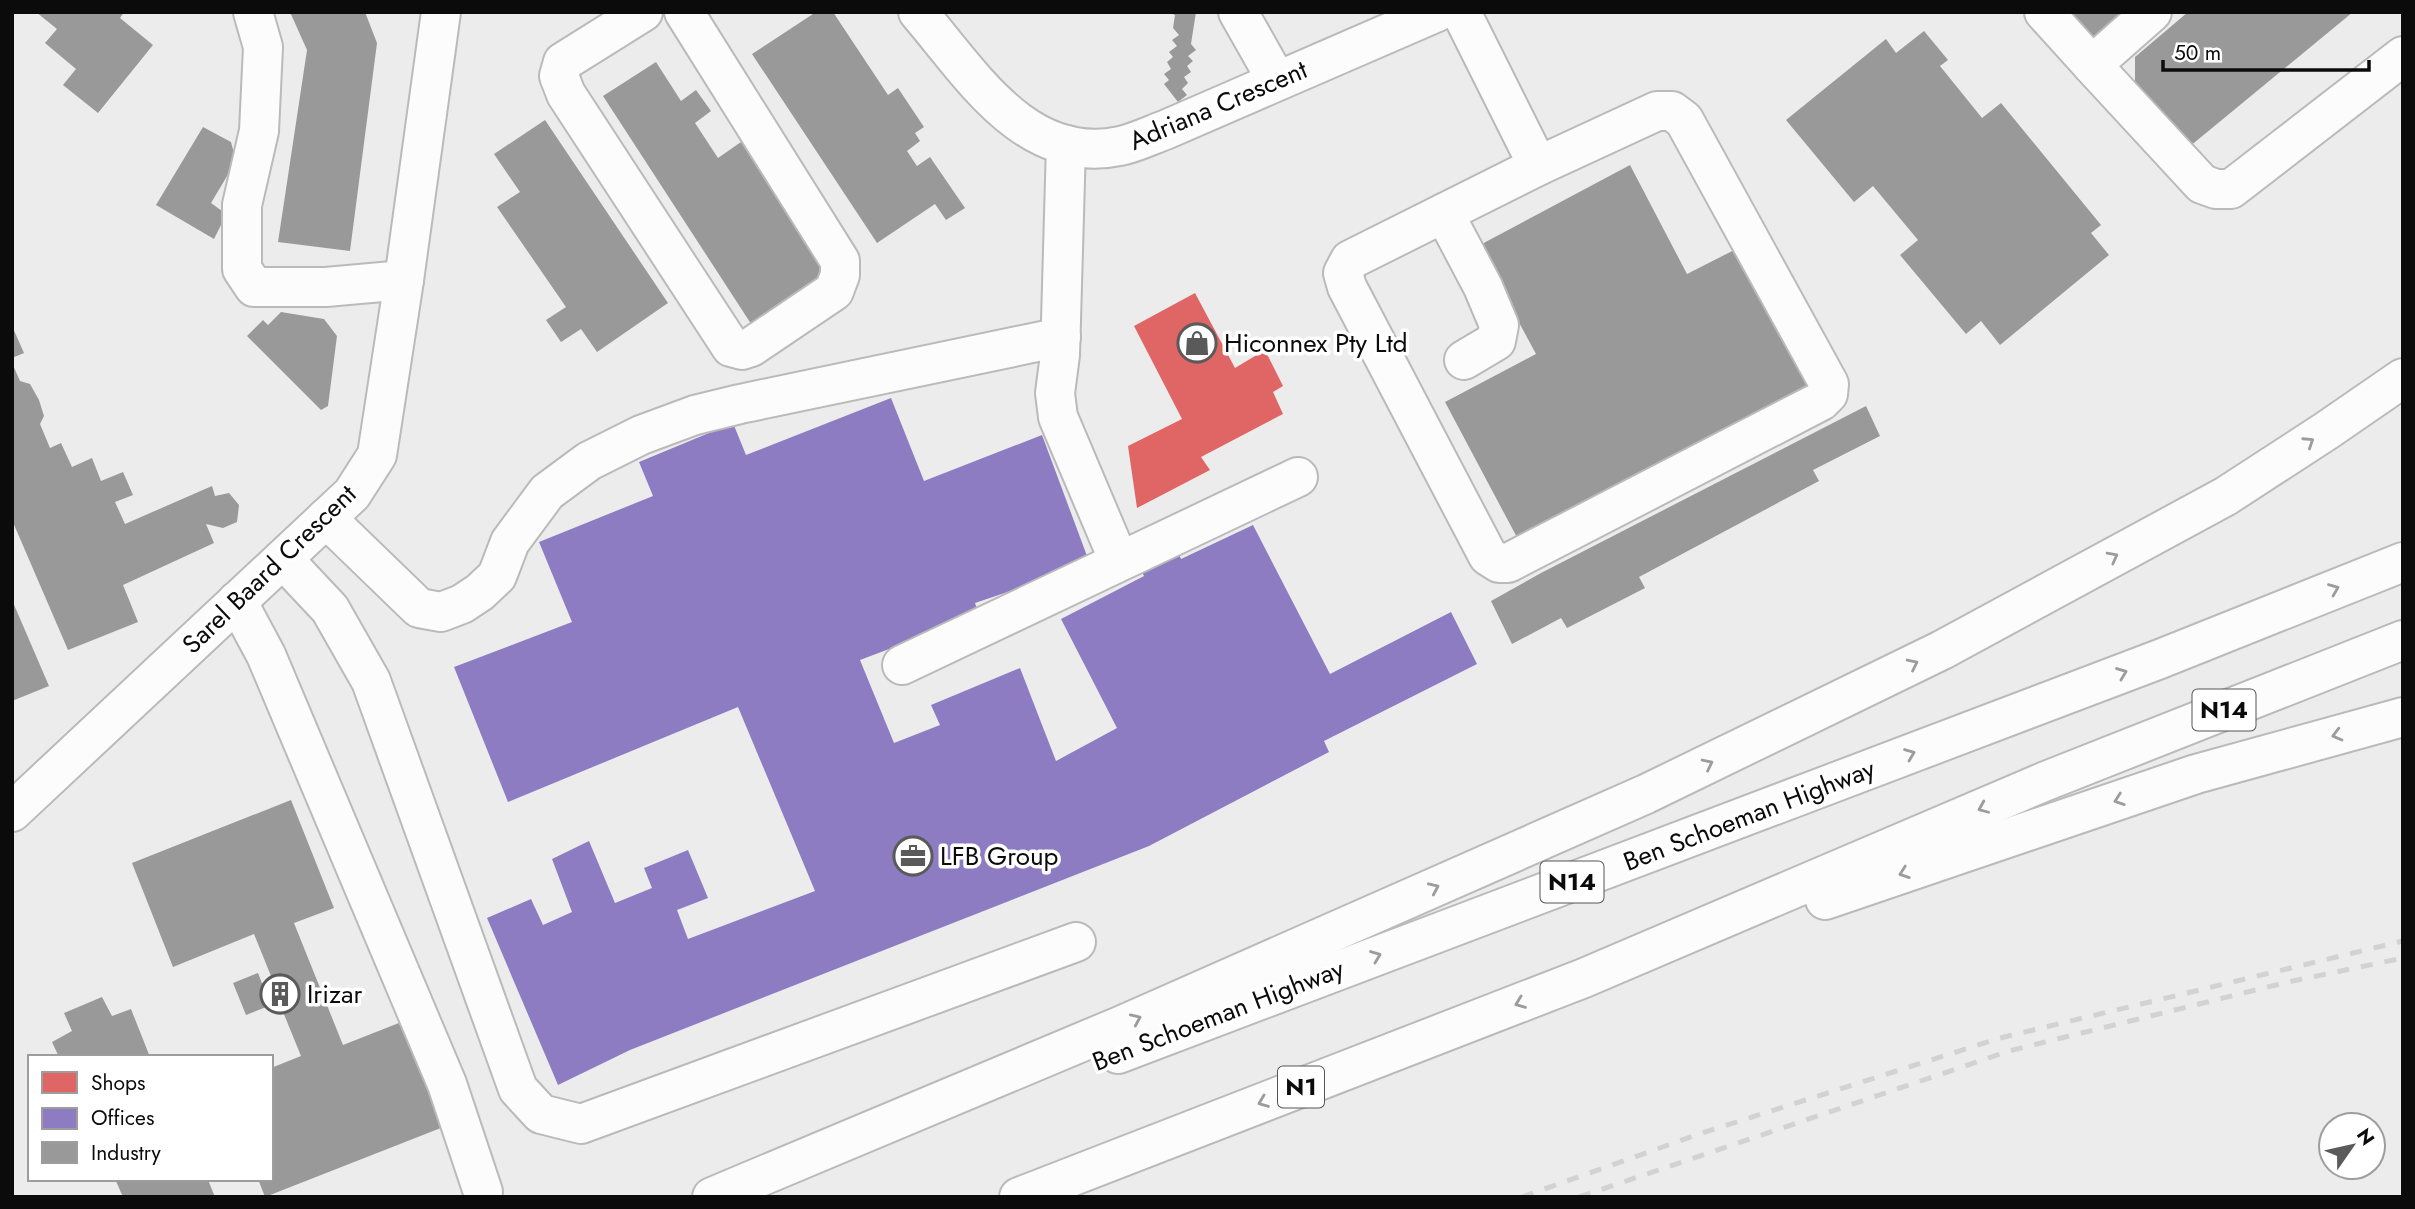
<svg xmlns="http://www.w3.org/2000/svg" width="2415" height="1209" viewBox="0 0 2415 1209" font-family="Jost,sans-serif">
	<rect width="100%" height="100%" fill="#ececed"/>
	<polygon fill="#e06666" points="1195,293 1235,368 1265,350 1283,386 1273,392 1283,414 1201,457 1210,470 1137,508 1128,446 1182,419 1134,326"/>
	<polygon fill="#8e7cc3" points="891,398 924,481 1042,435 1090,564 975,603 979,615 860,660 894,743 940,725 931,705 1020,668 1056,761 1117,728 1061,619 1144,576 1138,564 1175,545 1181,559 1253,525 1330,674 1451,612 1477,664 1324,741 1329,752 1149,846 630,1050 558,1085 487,918 531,899 543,925 572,912 552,859 589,841 615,903 652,888 644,868 688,850 708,898 677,910 688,939 815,891 738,707 508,802 454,667 572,622 539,542 653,496 639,462 733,423 746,455"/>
	<g fill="#999">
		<polygon points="36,12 124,12 120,18 153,45 98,113 63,85 76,69 45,43 57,29"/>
		<polygon points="290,12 365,12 377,43 350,251 278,242 307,50"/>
		<polygon points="816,12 833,12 888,95 898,88 924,127 915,133 920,141 907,151 917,166 930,157 965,208 946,220 935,204 877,243 752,54"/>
		<polygon points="1168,12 1196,12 1191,44 1196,50 1188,56 1193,61 1187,66 1191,72 1184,77 1188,83 1182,89 1187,95 1178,102 1164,84 1169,80 1164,74 1171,69 1167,62 1173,57 1169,52 1177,46 1172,40 1179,35 1173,28 1175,15"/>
		<polygon points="2071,12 2128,12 2095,41"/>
		<polygon points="2188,12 2353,12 2189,147 2135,82 2135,57"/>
		<polygon points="1924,31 1948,60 1940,66 1982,118 2001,103 2101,225 2091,233 2109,255 2000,345 1981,321 1966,334 1900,255 1918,240 1873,186 1854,202 1786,120 1886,39 1896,53"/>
		<polygon points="656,62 681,101 696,90 711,111 695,123 718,158 741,142 833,285 757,333 603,96"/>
		<polygon points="545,120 668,303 597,352 581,329 561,342 546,320 566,307 497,207 520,192 494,154"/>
		<polygon points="203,127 231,142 236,161 211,203 222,211 224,219 214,239 156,205"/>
		<polygon points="1630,165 1687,274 1744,245 1817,388 1520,543 1445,402 1536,354 1478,246"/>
		<polygon points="281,312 324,319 337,336 328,406 321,410 247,336 263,320 268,325"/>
		<polygon points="12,326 24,353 12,358"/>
		<polygon points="12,363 20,381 30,384 39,400 44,416 40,424 50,448 61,443 72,467 92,458 101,481 123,472 133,495 115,502 125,524 212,486 215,496 229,493 239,505 237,522 223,528 206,524 214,543 123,585 138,622 68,650 12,520"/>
		<polygon points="1866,406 1880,436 1813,470 1819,481 1639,577 1645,588 1567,628 1561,618 1512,644 1491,601 1541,573"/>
		<polygon points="12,600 49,686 12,701"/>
		<polygon points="291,800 334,908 294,923 343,1045 409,1019 451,1124 265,1197 258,1179 271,1179 271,1068 301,1056 279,1002 246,1015 233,983 258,973 263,986 273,981 254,934 173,967 132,863"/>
		<polygon points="102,997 112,1016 131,1009 150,1057 59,1057 52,1042 72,1031 64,1013"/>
		<polygon points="115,1179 208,1180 215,1197 123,1197"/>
	</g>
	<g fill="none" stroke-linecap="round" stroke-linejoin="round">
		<g stroke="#bababb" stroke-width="42">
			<g id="minor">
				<polyline points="253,12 263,47 259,131 242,205 242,269 254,287 326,287 404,280"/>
				<polyline points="643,12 563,62 559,76 566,94 731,347 742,350 751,347 834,291 840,275 840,261 684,12"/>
				<path d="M918,12C971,74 1026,166 1120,146C1135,143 1151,135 1165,130L1437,12"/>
				<polyline points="1238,12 1277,81"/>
				<polyline points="1461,12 1538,166"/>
				<polyline points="2044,12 2092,65"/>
				<polyline points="2152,12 2092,65 2202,184 2216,189 2231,189 2403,56"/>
				<polygon points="1657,111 1672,111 1684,120 1829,384 1828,394 1821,401 1508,563 1499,563 1488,556 1347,287 1343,273 1350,260 1538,166"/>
				<polyline points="1066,145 1060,355 1055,393 1058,417 1119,561"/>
				<polyline points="1444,213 1483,287 1499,325 1496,341 1464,360"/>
				<polyline points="326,518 419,608 441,612 462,604 480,592 497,576 510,542 547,492 589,461 641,435 695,415 740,404 1061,337"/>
				<polyline points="283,559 330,609 371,681 518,1089 541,1114 581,1124 1076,942"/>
				<polyline points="237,601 266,655 447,1084 483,1192"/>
				<polyline points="902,665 1298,477"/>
				<polyline points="12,812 352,494 377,455 404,280 441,12"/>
			</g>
		</g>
		<g stroke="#bababb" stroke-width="42">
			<g id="highway">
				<polyline points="1825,900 2196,774 2403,717"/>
				<polyline points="1118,1054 2160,659 2403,562"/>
				<polyline points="712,1197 1120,1026 1646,794 1942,650 2226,496 2326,431 2403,378"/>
				<polyline points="1019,1197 1584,978 2046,781 2403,640"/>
			</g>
		</g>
		<use href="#minor" stroke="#fcfcfc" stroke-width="38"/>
		<use href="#highway" stroke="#fcfcfc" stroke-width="38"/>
		<g stroke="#d2d2d3" stroke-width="5" stroke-dasharray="12 12" stroke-linecap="butt">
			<polyline points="1522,1197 1702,1133 2000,1038 2403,941"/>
			<polyline points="1579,1197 2009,1051 2288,982 2403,958"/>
		</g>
	</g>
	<defs><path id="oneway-chevron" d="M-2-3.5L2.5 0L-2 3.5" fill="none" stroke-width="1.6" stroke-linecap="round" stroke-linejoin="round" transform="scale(1.75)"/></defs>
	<g stroke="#9c9c9c">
		<use href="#oneway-chevron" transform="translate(2309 442) rotate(-33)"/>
		<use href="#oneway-chevron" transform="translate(2113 557) rotate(-28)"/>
		<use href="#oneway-chevron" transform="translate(2334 589) rotate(-22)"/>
		<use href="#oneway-chevron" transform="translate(1913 664) rotate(-26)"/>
		<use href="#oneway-chevron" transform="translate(2122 673) rotate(-21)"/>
		<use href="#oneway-chevron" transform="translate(2337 735) rotate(165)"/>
		<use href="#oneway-chevron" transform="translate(1910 754) rotate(-21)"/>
		<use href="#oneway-chevron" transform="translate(1708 764) rotate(-26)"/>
		<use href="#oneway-chevron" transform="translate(2119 800) rotate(161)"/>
		<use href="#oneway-chevron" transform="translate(1983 808) rotate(157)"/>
		<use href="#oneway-chevron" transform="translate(1904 873) rotate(161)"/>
		<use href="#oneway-chevron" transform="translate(1434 888) rotate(-24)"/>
		<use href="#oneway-chevron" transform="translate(1376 956) rotate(-21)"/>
		<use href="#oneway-chevron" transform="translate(1520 1003) rotate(159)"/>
		<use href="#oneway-chevron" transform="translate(1136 1019) rotate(-24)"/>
		<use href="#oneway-chevron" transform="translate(1263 1102) rotate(159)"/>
	</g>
	<defs>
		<g id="shop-ring" transform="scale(2.0125)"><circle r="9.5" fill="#fff" stroke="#5a5a5b" stroke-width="1.5"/><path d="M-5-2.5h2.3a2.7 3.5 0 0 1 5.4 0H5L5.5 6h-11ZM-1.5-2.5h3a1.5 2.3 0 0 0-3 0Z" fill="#5a5a5b"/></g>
		<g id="office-ring" transform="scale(2.0125)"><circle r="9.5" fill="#fff" stroke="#5a5a5b" stroke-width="1.5"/><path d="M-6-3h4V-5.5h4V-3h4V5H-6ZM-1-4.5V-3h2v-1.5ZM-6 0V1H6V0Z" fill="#5a5a5b"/></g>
		<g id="building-ring" transform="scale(2.0125)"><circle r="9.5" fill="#fff" stroke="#5a5a5b" stroke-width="1.5"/><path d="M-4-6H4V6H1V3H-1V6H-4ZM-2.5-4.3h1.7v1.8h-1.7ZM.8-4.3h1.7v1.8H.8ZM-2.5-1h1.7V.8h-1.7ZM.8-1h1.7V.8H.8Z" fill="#5a5a5b"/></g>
	</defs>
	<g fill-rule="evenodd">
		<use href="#shop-ring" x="1197" y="343"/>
		<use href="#office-ring" x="913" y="856"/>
		<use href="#building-ring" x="280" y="994"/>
	</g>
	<g text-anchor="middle" stroke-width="7" stroke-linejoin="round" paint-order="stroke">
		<g fill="#fff" stroke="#545455" stroke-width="2">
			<rect x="2192.5" y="689.5" width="63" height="41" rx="5"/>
			<rect x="1540.5" y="861.5" width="63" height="41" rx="5"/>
			<rect x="1278" y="1066.5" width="46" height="41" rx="5"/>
		</g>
		<g font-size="24" font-weight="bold" fill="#0b0b0c">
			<text x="2224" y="718">N14</text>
			<text x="1572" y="890">N14</text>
			<text x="1301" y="1095">N1</text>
		</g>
		<g font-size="26" fill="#0b0b0c" stroke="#fff">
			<text transform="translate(1218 105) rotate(-23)" y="9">Adriana Crescent</text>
			<text transform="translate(269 569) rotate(-44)" y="9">Sarel Baard Crescent</text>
			<text transform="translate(1749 815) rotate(-21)" y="9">Ben Schoeman Highway</text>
			<text transform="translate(1218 1015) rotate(-21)" y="9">Ben Schoeman Highway</text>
		</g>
		<g font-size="26" fill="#0b0b0c" stroke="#fff" text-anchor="start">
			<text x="1224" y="352">Hiconnex Pty Ltd</text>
			<text x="940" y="865">LFB Group</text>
			<text x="307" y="1003">Irizar</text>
		</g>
	</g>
	<rect width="2415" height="1209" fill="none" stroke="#0b0b0c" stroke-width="28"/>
	<rect x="28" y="1055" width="245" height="126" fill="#ffffff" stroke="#9d9d9e" stroke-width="2"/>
	<rect x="42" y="1072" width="35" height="21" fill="#e06666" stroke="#9d9d9e" stroke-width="2"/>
	<text x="91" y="1090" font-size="21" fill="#0b0b0c">Shops</text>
	<rect x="42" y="1108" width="35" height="21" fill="#8e7cc3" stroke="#9d9d9e" stroke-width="2"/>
	<text x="91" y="1125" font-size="21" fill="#0b0b0c">Offices</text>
	<rect x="42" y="1142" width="35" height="21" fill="#999999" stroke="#9d9d9e" stroke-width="2"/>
	<text x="91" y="1160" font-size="21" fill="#0b0b0c">Industry</text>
	<g transform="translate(2352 1146) rotate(56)"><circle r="33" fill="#ffffff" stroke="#9d9d9e" stroke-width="2"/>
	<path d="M0-5L12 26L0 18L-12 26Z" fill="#5a5a5b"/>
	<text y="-10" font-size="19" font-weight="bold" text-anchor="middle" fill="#0b0b0c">N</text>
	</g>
	<path d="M2163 60v10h206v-10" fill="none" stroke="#0b0b0c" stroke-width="3.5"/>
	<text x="2174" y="60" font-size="21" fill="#0b0b0c" stroke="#ffffff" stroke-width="5" paint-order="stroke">50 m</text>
</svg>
